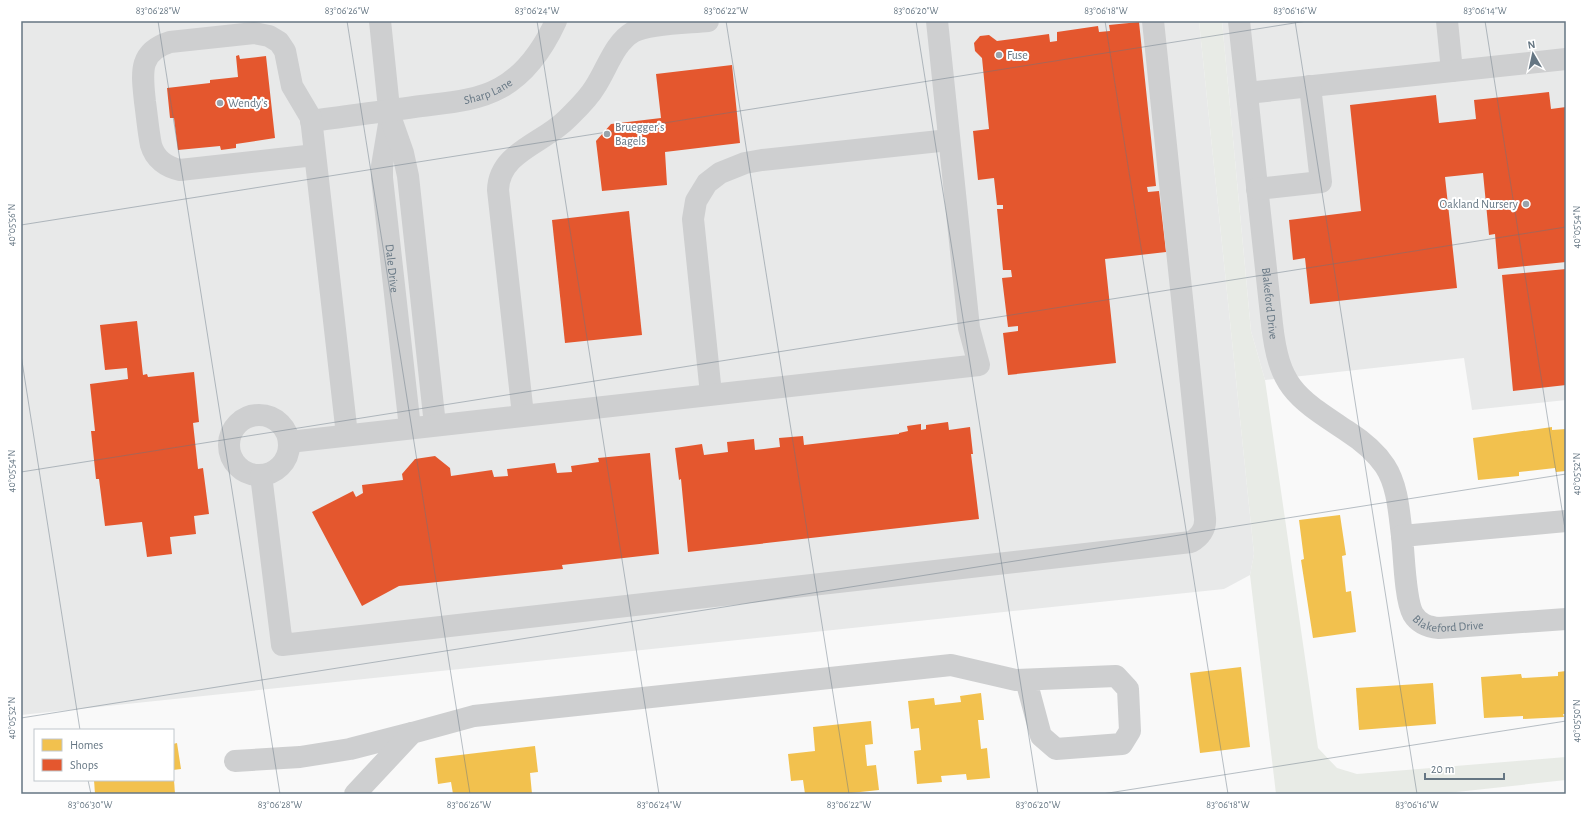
<svg xmlns="http://www.w3.org/2000/svg" width="1587" height="815" viewBox="0 0 1587 815" font-family="'Alegreya Sans',sans-serif">
	<rect width="100%" height="100%" fill="#f9f9f9"/>
	<g fill="#e8e9e9">
		<polygon points="21,21 1199,21 1254,554 1250,575 1224,589 21,715"/>
		<polygon points="1222,21 1566,21 1566,400 1472,410 1464,358 1265,380 1251,331"/>
	</g>
	<polygon fill="#e8ebe6" points="1199,21 1222,21 1251,331 1265,380 1318,748 1337,768 1357,774 1566,757 1566,780 1438,794 1276,794 1250,575 1254,554"/>
	<g fill="#f2c14e">
		<polygon points="1552,427 1552,430 1566,429 1566,471 1556,472 1555,468 1519,472 1519,476 1478,480 1473,438"/>
		<polygon points="1340,515 1346,555 1342,556 1346,592 1351,591 1356,632 1313,638 1301,560 1304,559 1299,520"/>
		<polygon points="1241,667 1250,747 1200,753 1190,673"/>
		<polygon points="1566,671 1566,714 1563,714 1564,717 1523,719 1523,716 1484,718 1481,677 1521,674 1522,678 1558,676 1558,672"/>
		<polygon points="1433,683 1436,724 1359,730 1356,688"/>
		<polygon points="981,693 984,720 978,720 981,749 987,748 990,778 967,780 966,774 941,776 942,782 917,784 914,751 921,750 919,728 911,729 908,701 934,698 935,705 961,702 960,696"/>
		<polygon points="871,721 873,744 865,745 867,766 876,765 879,790 842,794 805,794 803,780 791,781 788,754 815,751 813,727"/>
		<polygon points="177,743 181,769 173,770 173,744"/>
		<polygon points="535,746 538,772 530,773 532,794 453,794 451,782 438,784 435,758"/>
		<polygon points="94,780 174,780 175,794 95,794"/>
	</g>
	<g fill="#e4572e">
		<polygon points="1139,22 1156,186 1147,187 1148,192 1159,191 1166,252 1105,259 1116,363 1008,375 1003,333 1018,331 1018,326 1008,327 1002,278 1012,277 1011,270 1003,270 997,209 1003,209 1003,205 997,205 994,178 978,180 973,131 989,129 982,58 975,51 974,43 980,36 989,35 997,41 1049,34 1050,42 1057,41 1057,32 1098,26 1099,32 1110,31 1109,25"/>
		<polygon points="239,55 240,59 266,56 275,138 236,144 236,148 221,150 220,146 178,150 174,118 170,118 167,88 210,83 210,80 238,77 236,56"/>
		<polygon points="732,65 740,143 665,152 667,185 602,191 596,141 611,124 661,118 656,74"/>
		<polygon points="1549,92 1551,109 1566,107 1566,262 1498,269 1495,234 1489,235 1483,173 1445,177 1457,288 1310,304 1305,258 1293,260 1289,220 1361,211 1350,105 1436,95 1439,123 1476,119 1474,100"/>
		<polygon points="629,211 642,335 565,343 552,220"/>
		<polygon points="1566,269 1566,385 1513,391 1502,275"/>
		<polygon points="137,321 143,375 147,374 148,377 194,372 199,422 193,423 198,469 203,468 209,514 194,516 196,534 170,537 172,554 147,557 142,522 105,526 99,479 96,479 91,431 95,431 90,384 128,379 127,368 105,370 100,325"/>
		<polygon points="948,422 949,430 970,427 973,454 971,454 979,519 688,552 681,479 679,480 675,448 702,444 704,455 728,452 727,442 754,439 755,450 780,447 779,438 803,436 804,445 899,434 899,433 908,431 907,426 921,424 921,430 926,429 926,425"/>
		<polygon points="650,453 659,554 562,565 563,569 399,586 362,606 312,512 353,491 356,497 363,493 362,485 403,480 402,474 415,459 435,456 450,468 451,476 492,470 494,477 508,476 507,469 555,463 557,473 572,472 571,466 599,462 598,458"/>
	</g>
	<g fill="none" stroke-linecap="round" stroke-linejoin="round">
		<g stroke="#cecfd0" stroke-width="22">
			<path id="s1" d="M380,21L390,118L382,166V178L410,428"/>
			<path id="s2" d="M1239,21L1272,324C1279,388 1296,397 1347,431C1361,440 1375,451 1385,466C1398,486 1399,513 1402,536"/>
			<polyline points="1447,21 1452,71"/>
			<polyline points="1247,93 1566,59"/>
			<polyline points="391,119 403,153 408,176 435,425"/>
			<path id="s3" d="M311,121C346,116 380,112 414,107C442,103 475,102 500,88C526,74 544,47 556,21"/>
			<path d="M315,155L180,170C166,167 155,159 151,145C148,130 147,116 145,102C142,73 138,52 170,42L254,33L269,36L279,42L285,51L292,86L311,118L347,435"/>
			<polyline points="1257,189 1321,182 1310,86"/>
			<polyline points="711,394 693,219 696,201 707,183 720,173 745,163 762,160 949,140"/>
			<path d="M523,415L498,190C499,152 544,143 567,119C577,109 588,99 595,87C607,69 614,43 633,32C649,23 689,23 708,21"/>
			<circle cx="259" cy="445" r="30"/>
			<polyline points="289,442 979,365 969,328 937,21"/>
			<path d="M261,475L282,645L1191,542C1200,537 1206,529 1205,518L1153,21"/>
			<path id="s4" d="M1566,521L1402,536C1404,554 1405,600 1413,614C1419,624 1428,627 1439,628L1566,619"/>
			<polyline points="235,761 300,757 350,749 412,733"/>
			<polyline points="355,794 412,733 474,716 951,665 1016,680 1116,676 1128,689 1130,731 1122,744 1056,749 1041,736 1026,680"/>
		</g>
	</g>
	<path fill="none" stroke="#657683" stroke-width="1" stroke-opacity="0.45" d="M158,21L280,794M347,21L470,794M537,21L659,794M726,21L849,794M916,21L1038,794M1105,21L1228,794M1295,21L1417,794M1485,21L1566,535M21,225L1307,21M21,355L80,730M21,472L1566,227M21,718L1566,474M88,780L91,794M1102,794L1566,721"/>
	<g fill="#99a4ac" stroke="#fff" stroke-width="1.5">
		<circle cx="999" cy="55" r="4"/>
		<circle cx="220" cy="103" r="4"/>
		<circle cx="607" cy="134" r="4"/>
		<circle cx="1526" cy="204" r="4"/>
	</g>
	<g text-anchor="middle" stroke-width="4" stroke-linejoin="round" paint-order="stroke">
		<g font-size="12" fill="#657683" stroke="#fff" text-anchor="start">
			<text x="1007" y="59">Fuse</text>
			<text x="228" y="107">Wendy's</text>
			<text x="615" y="131">Bruegger's<tspan x="615" dy="14">Bagels</tspan></text>
			<text x="1518" y="208" text-anchor="end">Oakland Nursery</text>
		</g>
		<g font-size="12" fill="#657683" stroke="#fff">
			<text dy="4" stroke="none"><textPath href="#s3" startOffset="180">Sharp Lane</textPath></text>
			<text dy="4" stroke="none"><textPath href="#s1" startOffset="249">Dale Drive</textPath></text>
			<text dy="4" stroke="none"><textPath href="#s2" startOffset="284">Blakeford Drive</textPath></text>
			<text dy="4" stroke="none"><textPath href="#s4" startOffset="283">Blakeford Drive</textPath></text>
		</g>
	</g>
	<rect width="1587" height="815" fill="none" stroke="#ffffff" stroke-width="44"/>
	<rect x="34" y="729" width="140" height="52" fill="#ffffff" stroke="#c1c8cd"/>
	<rect x="42" y="739" width="20" height="12" fill="#f2c14e" stroke="#c1c8cd"/>
	<text x="70" y="749" font-size="12" fill="#657683">Homes</text>
	<rect x="42" y="759" width="20" height="12" fill="#e4572e" stroke="#c1c8cd"/>
	<text x="70" y="769" font-size="12" fill="#657683">Shops</text>
	<g transform="translate(1533 54) rotate(351)" stroke="#ffffff" stroke-width="3" paint-order="stroke">
	<path d="M0-3L7 15L0 10L-7 15Z" fill="#657683"/>
	<text y="-6" font-size="11" font-weight="bold" text-anchor="middle" fill="#657683">N</text>
	</g>
	<path d="M1425 773v6h79v-6" fill="none" stroke="#657683" stroke-width="2"/>
	<text x="1431" y="773" font-size="12" fill="#657683" stroke="#ffffff" stroke-width="3" paint-order="stroke">20 m</text>
	<rect x="22" y="22" width="1543" height="771" fill="none" stroke="#657683" stroke-width="1.5"/>
	<g font-size="10" text-anchor="middle" fill="#657683">
		<text x="158" y="14">83°06'28"W</text>
		<text x="347" y="14">83°06'26"W</text>
		<text x="537" y="14">83°06'24"W</text>
		<text x="726" y="14">83°06'22"W</text>
		<text x="916" y="14">83°06'20"W</text>
		<text x="1106" y="14">83°06'18"W</text>
		<text x="1295" y="14">83°06'16"W</text>
		<text x="1485" y="14">83°06'14"W</text>
		<text transform="translate(11 225) rotate(-90)" y="4">40°05'56"N</text>
		<text transform="translate(1576 227) rotate(-90)" y="4">40°05'54"N</text>
		<text transform="translate(11 471) rotate(-90)" y="4">40°05'54"N</text>
		<text transform="translate(1576 474) rotate(-90)" y="4">40°05'52"N</text>
		<text transform="translate(11 718) rotate(-90)" y="4">40°05'52"N</text>
		<text transform="translate(1576 721) rotate(-90)" y="4">40°05'50"N</text>
		<text x="90" y="808">83°06'30"W</text>
		<text x="280" y="808">83°06'28"W</text>
		<text x="469" y="808">83°06'26"W</text>
		<text x="659" y="808">83°06'24"W</text>
		<text x="849" y="808">83°06'22"W</text>
		<text x="1038" y="808">83°06'20"W</text>
		<text x="1228" y="808">83°06'18"W</text>
		<text x="1417" y="808">83°06'16"W</text>
	</g>
</svg>
